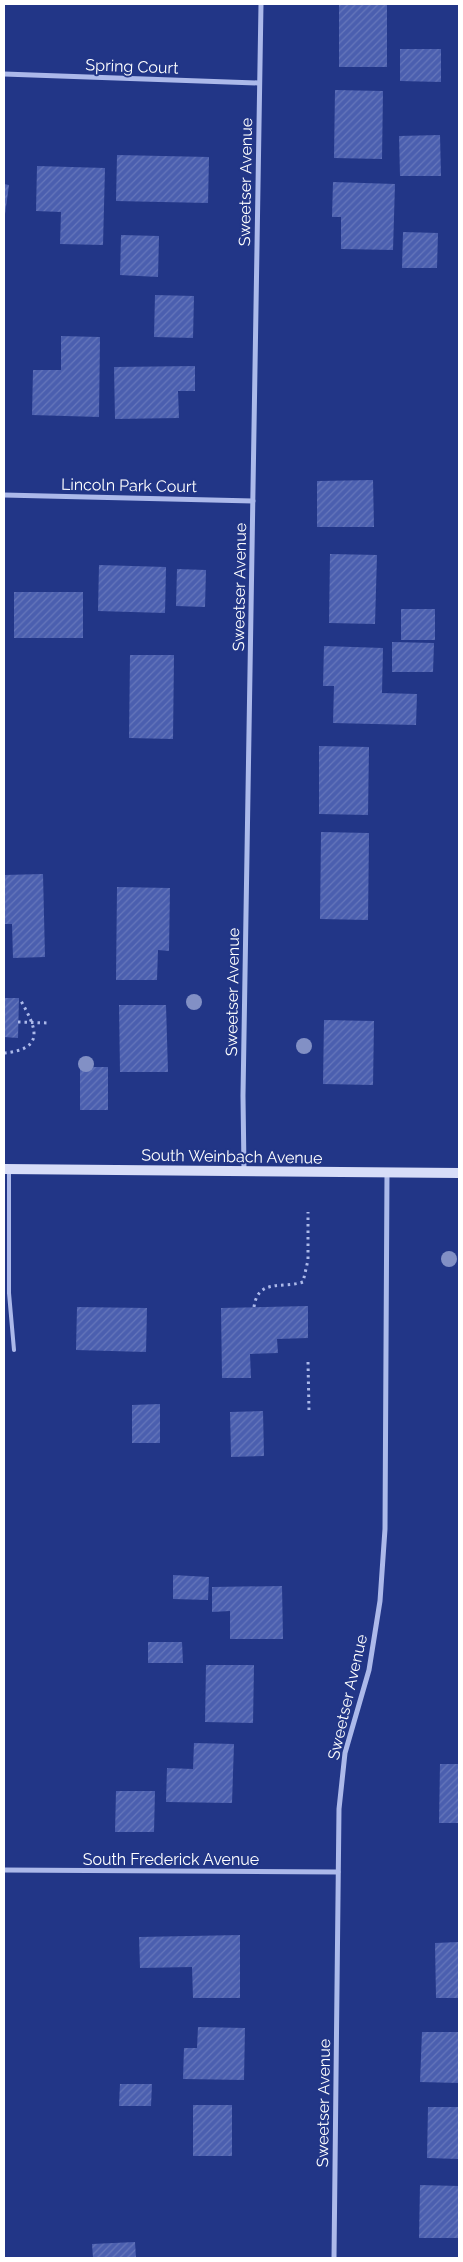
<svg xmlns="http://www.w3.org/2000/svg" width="463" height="2262" viewBox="0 0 463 2262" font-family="Raleway,sans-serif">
	<defs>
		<pattern id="building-hatch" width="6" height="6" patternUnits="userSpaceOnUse" patternTransform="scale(1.25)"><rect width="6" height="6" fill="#4b5faf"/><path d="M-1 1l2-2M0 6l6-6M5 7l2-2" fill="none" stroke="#67b"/></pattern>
	</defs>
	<rect width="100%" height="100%" fill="#223687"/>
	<g fill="url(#building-hatch)">
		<rect x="339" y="4" width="48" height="63"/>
		<polygon points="400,49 441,49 441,82 400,81"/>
		<polygon points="335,90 383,91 382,159 334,158"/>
		<polygon points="440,135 441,176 400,176 399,136"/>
		<polygon points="117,155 209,157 208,203 116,201"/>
		<polygon points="37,166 105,168 103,245 60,244 61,212 36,211"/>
		<polygon points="333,182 395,184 393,250 341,249 341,217 332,217"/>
		<polygon points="4,184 9,185 5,214 4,214"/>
		<polygon points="403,232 438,233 437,268 402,268"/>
		<polygon points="121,235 159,236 158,277 120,275"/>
		<polygon points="155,295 194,296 193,338 154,337"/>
		<polygon points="61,336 100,337 99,417 32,415 33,370 61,370"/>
		<polygon points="195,366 195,391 178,391 179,418 115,419 114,367"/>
		<polygon points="373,480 374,527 317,527 317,481"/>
		<polygon points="330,554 377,555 375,624 329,623"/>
		<polygon points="99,565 166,567 165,613 98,611"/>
		<polygon points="177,569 206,570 205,607 176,606"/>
		<rect x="14" y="592" width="69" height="46"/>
		<rect x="401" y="609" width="34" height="31"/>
		<polygon points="392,642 434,643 433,672 392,672"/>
		<polygon points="324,646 383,648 382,693 417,694 416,725 333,723 334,686 323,686"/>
		<polygon points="130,655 174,655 173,739 129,738"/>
		<polygon points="319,746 369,747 368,815 319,814"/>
		<polygon points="321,832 369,833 368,920 320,919"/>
		<polygon points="43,874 45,957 13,958 12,924 4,924 4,875"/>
		<polygon points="117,887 170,888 169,951 158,950 157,980 116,980"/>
		<polygon points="4,998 19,998 18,1038 4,1037"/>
		<polygon points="119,1005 166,1005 168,1072 120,1072"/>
		<polygon points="324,1020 374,1021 373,1085 323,1084"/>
		<rect x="80" y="1067" width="28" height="43"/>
		<polygon points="308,1306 308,1338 277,1339 278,1353 250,1354 251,1378 222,1378 221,1308"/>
		<polygon points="77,1307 147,1308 146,1352 76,1350"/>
		<polygon points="160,1404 160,1443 132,1443 132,1405"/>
		<polygon points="263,1411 264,1456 231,1457 230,1412"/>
		<polygon points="173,1575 209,1577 208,1600 173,1599"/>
		<polygon points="282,1586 283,1639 230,1639 230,1611 212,1612 212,1587"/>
		<polygon points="148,1642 182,1642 183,1663 148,1663"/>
		<polygon points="206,1665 254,1665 253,1723 205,1722"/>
		<polygon points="194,1743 234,1744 232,1803 166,1802 167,1768 193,1769"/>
		<polygon points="440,1764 459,1764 459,1823 439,1823"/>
		<polygon points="116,1791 155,1791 154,1832 115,1832"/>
		<polygon points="240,1935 240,1998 193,1998 192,1967 140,1968 139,1937"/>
		<polygon points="459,1942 459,1998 436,1998 435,1943"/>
		<polygon points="198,2027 245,2028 244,2080 183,2079 184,2048 197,2048"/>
		<polygon points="422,2032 459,2032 459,2083 420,2082"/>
		<polygon points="120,2084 152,2084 151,2106 119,2106"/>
		<rect x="193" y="2105" width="39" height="51"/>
		<polygon points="428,2107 459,2107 459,2159 427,2158"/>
		<polygon points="420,2185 459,2186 459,2238 419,2238"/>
		<polygon points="135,2242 136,2258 93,2258 92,2244"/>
	</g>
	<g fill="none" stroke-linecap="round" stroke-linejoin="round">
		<g stroke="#acb9ea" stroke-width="3" stroke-dasharray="2.5 4" stroke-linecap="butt">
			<polyline points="18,1022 49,1023"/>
			<path d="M4,1053C45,1049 37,1029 21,1001"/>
			<path d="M254,1307C258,1278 282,1289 303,1282L308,1260V1212"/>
			<polyline points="308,1362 309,1411"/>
		</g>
		<polyline stroke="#acb9ea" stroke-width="4" points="9,1170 9,1293 14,1350"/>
		<g stroke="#acb9ea" stroke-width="5">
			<polyline points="4,74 259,83"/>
			<polyline points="4,495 253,501"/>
			<polyline points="244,1170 243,1096 261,4"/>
			<polyline points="4,1870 338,1872"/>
			<polyline points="334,2258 339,1809 345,1753 369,1670 380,1601 385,1529 387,1172"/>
		</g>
		<polyline stroke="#d7ddf8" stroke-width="10" points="4,1169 459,1173"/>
	</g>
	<g fill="#8290c5">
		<circle cx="194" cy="1002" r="8"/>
		<circle cx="304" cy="1046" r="8"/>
		<circle cx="86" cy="1064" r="8"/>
		<circle cx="449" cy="1259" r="8"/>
	</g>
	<g text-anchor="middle" stroke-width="4" stroke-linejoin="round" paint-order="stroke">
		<g font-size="16" fill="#fff" stroke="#223687">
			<text transform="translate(132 66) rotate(2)" y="6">Spring Court</text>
			<text transform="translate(245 182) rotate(-89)" y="6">Sweetser Avenue</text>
			<text transform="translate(129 485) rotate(1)" y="6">Lincoln Park Court</text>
			<text transform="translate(239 587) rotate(-89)" y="6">Sweetser Avenue</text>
			<text transform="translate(232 992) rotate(-89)" y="6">Sweetser Avenue</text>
			<text transform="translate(232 1156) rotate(1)" y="6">South Weinbach Avenue</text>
			<text transform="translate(347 1697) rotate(-77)" y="6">Sweetser Avenue</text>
			<text x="171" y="1865">South Frederick Avenue</text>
			<text transform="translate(323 2103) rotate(-89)" y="6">Sweetser Avenue</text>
		</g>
	</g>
	<rect width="463" height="2262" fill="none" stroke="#ffffff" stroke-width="10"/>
</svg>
